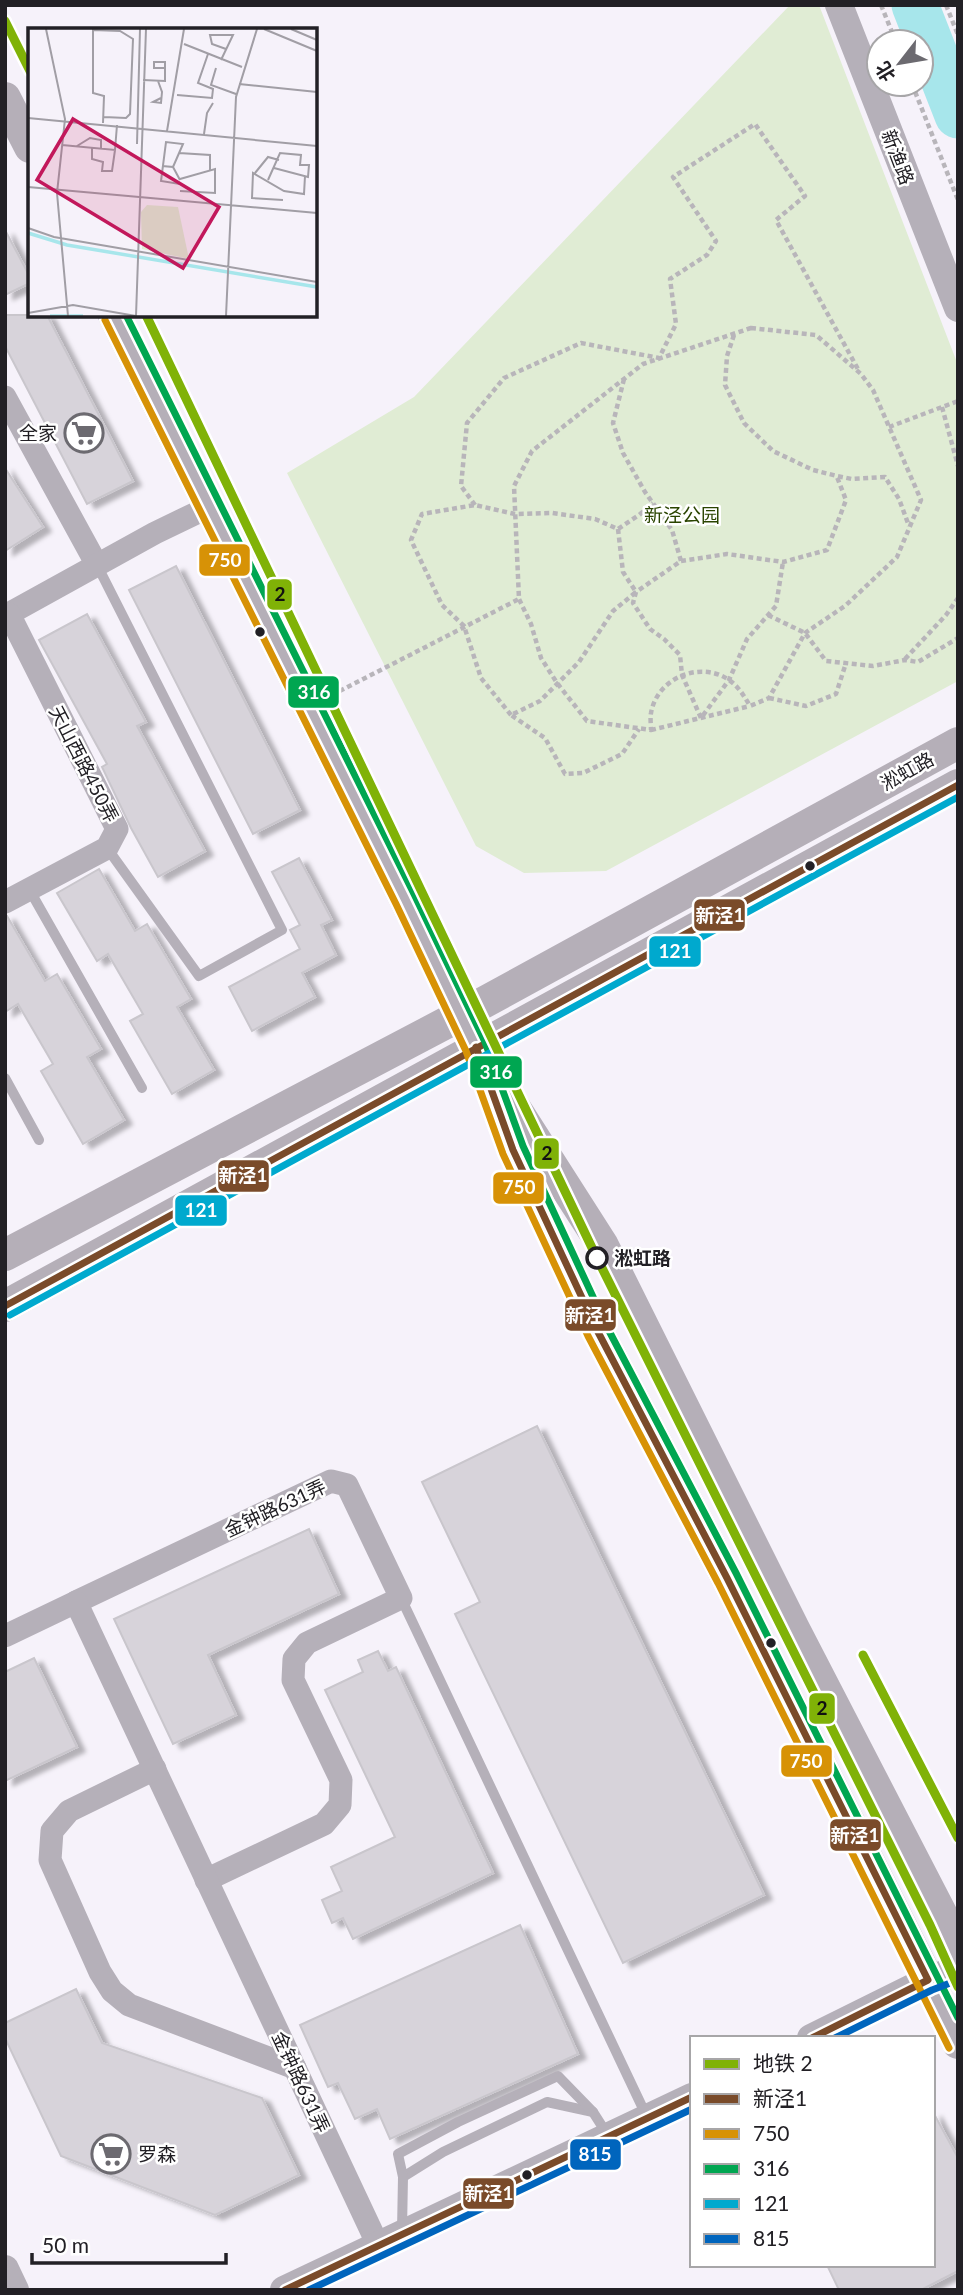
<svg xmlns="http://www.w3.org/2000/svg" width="963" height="2295" viewBox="0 0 963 2295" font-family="Lato,'Noto Sans SC',sans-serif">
	<defs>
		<filter id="shadow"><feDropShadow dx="8" dy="4.5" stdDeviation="2" flood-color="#0004"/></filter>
	</defs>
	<rect width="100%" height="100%" fill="#f6f2fa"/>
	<polygon fill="#e0ecd4" points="790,5 819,5 958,365 958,681 606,871 524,873 476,846 287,473 414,397"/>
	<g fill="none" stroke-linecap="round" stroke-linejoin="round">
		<polyline stroke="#a7e6eb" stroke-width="47" points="915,5 958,115"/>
	</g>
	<g fill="#d7d3da" stroke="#c9c6cc" stroke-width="2" filter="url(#shadow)">
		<polygon points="5,230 30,277 30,283 5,295"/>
		<polygon points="5,315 47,315 133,481 87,504 5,346"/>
		<polygon points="5,468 43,527 5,551"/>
		<polygon points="176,566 300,810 253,834 129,590"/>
		<polygon points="87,614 146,722 137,726 205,851 158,877 131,828 102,767 107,764 39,640"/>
		<polygon points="299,858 332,920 321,925 336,955 302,973 315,997 252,1031 229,987 300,949 290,930 300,925 272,872"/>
		<polygon points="99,869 135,931 147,924 191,999 177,1007 214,1070 172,1094 130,1021 143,1014 108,954 97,961 57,893"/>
		<polygon points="5,916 7,916 45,981 57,974 101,1049 87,1057 124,1120 83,1144 41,1071 53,1064 18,1004 5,1012"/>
		<polygon points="537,1426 764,1895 623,1963 455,1614 480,1602 422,1482"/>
		<polygon points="309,1529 339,1594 208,1655 236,1715 173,1744 114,1619"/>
		<polygon points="378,1651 388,1671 396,1667 493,1873 353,1939 343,1918 332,1923 322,1900 342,1891 331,1867 395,1837 325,1690 363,1672 358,1660"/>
		<polygon points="34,1658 77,1747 5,1781 5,1672"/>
		<polygon points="520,1925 578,2054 390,2139 377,2109 355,2119 338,2083 328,2087 300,2025"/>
		<polygon points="76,1989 102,2043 262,2098 299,2175 215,2215 61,2156 5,2038 5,2023"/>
		<polygon points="933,2112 958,2158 958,2271 921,2290 839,2290 827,2265 933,2265"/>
	</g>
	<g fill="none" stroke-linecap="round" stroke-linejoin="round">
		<g stroke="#b8b5ba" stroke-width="4.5" stroke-dasharray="5 3.5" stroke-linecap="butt">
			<polyline points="881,5 896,42"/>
			<polyline points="946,5 958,35"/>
			<polyline points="912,84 958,200"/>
			<path d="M751,328L816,335L861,374L873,390L921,500L897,557L845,606L805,633L769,698L750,706C744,696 739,687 729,680C700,660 657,678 651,713C650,718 651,725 651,730L587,721L557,683L541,658L531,624L519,599L514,486L532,451L643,364Z"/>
			<polyline points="734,335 727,356 725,385 744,423 773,451 813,470 837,476 852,479 885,477 899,499 909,526"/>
			<polyline points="624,379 613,423 623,453 645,492 672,530 681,561 636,592 633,603 650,629 664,639 680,655 682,675 701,718 729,680 747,639 776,606 783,562"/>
			<polyline points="942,407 958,466"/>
			<polyline points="889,427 958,401"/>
			<polyline points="475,505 461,486 467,423 504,378 581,343 659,358 676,324 670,279 707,255 716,241 673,177 755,124 805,196 776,220 859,371"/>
			<polyline points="618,529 623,572 636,592 613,611 579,662 540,701 511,715 545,738 565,774 583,773 622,754 639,729"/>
			<polyline points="681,561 727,554 783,562 827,550 846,500 837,477"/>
			<polyline points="768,615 805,633 826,661 873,666 905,660 918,662 958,638"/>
			<polyline points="905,659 946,615 958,598"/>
			<polyline points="332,695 519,599"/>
			<polyline points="769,698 806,706 836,694 846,663"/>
			<polyline points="511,715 481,678 464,626 442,605 411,540 422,514 475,505 515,514 552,513 595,519 618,529 639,515 653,503"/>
			<polyline points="651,730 750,706"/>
		</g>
		<g stroke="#b5b0b9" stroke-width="10">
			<polyline points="97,565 282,930 199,976 107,848"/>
			<polyline points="29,889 142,1088"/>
			<polyline points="5,1078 39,1140"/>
			<polyline points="401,1598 647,2117"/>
			<polyline points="403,2177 443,2152 547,2102 593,2112"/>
			<polyline points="402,2230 403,2177 398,2154 458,2122 558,2076 593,2112 607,2134"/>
		</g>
		<g stroke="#b5b0b9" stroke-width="23">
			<polyline points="5,397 97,565"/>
			<polyline points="5,616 155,533 209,507"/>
			<polyline points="5,902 107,848 117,829 9,614"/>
			<polyline points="76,1602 331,1481 347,1485 401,1598 307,1643 294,1659 293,1680 341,1780 340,1805 324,1824 206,1880"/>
			<polyline points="5,1636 76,1602 378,2245"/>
			<polyline points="155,1769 69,1811 52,1831 50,1860 100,1972 112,1991 129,2005 295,2068"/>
		</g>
		<g stroke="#b5b0b9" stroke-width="28">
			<polyline points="839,5 958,308"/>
			<polyline points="811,2038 928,1980 958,1969"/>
			<polyline points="5,2269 15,2290"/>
			<polyline points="284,2290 692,2097"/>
		</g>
		<g stroke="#b5afb8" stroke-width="32">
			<polyline points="5,98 30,147"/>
			<polyline points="114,315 405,899 476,1047 602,1244 794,1629 958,1946"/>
			<polyline points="495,1099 513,1150 598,1332 727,1578 928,1980 958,2043"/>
			<polyline points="5,1255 461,1015 958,743"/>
			<polyline points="5,1306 958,785"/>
		</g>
		<g stroke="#fff" stroke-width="12">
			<g id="bus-1">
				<polyline points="476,1047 513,1150 598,1332 727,1578 928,1980 812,2038"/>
				<polyline points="5,1306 958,785"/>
				<polyline points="285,2290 692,2097"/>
			</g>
		</g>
		<g stroke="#fff" stroke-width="12">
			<polyline id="bus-2" points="105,320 396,904 466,1051 503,1154 588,1336 718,1583 949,2048"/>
		</g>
		<g stroke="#fff" stroke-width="12">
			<polyline id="bus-3" points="126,315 414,894 485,1042 523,1146 607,1327 736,1573 958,2018"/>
		</g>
		<g stroke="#fff" stroke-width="12">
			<polyline id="bus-4" points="10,1315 958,797"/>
		</g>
		<g stroke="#fff" stroke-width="12">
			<g id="bus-5">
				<polyline points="835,2038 932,1990 958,1980"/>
				<polyline points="309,2290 692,2109"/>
			</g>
		</g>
		<use href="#bus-1" stroke="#7a4b2a" stroke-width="7"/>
		<use href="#bus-2" stroke="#d79206" stroke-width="7"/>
		<use href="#bus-3" stroke="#00a651" stroke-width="7"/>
		<use href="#bus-4" stroke="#00a9ce" stroke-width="7"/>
		<use href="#bus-5" stroke="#0065bd" stroke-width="7"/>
		<g stroke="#fff" stroke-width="14">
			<g id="metro-1">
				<polyline points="5,21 30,71"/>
				<polyline points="146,315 594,1252 930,1925 958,1987"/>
				<polyline points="863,1655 958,1838"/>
			</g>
		</g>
		<use href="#metro-1" stroke="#80b207" stroke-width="9"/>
	</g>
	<defs>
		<g id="supermarket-ring" transform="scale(2.0125)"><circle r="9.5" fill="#fff" stroke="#6c6a70" stroke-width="1.5"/><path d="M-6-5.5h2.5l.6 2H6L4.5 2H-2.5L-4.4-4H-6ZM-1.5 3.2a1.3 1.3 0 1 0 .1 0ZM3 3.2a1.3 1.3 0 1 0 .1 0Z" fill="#6c6a70"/></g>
	</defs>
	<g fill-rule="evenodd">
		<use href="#supermarket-ring" x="84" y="433"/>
		<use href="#supermarket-ring" x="111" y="2154"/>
	</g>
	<g fill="#222025" stroke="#fff" stroke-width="2.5">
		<circle cx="260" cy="632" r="6"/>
		<circle cx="810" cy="866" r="6"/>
		<circle cx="771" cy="1643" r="6"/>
		<circle cx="527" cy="2175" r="6"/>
	</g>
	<circle fill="#fff" stroke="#222025" stroke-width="3.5" cx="597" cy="1258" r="10"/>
	<g text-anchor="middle" stroke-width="5" stroke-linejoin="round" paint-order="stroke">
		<g font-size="19" fill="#222025" stroke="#fff">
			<text transform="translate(898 157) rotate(69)" y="7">新渔路</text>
			<text transform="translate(84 764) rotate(63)" y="7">天山西路450弄</text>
			<text transform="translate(907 771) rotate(-29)" y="7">淞虹路</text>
			<text transform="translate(275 1508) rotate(-25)" y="7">金钟路631弄</text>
			<text transform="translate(301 2082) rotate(65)" y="7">金钟路631弄</text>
		</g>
		<g font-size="19" fill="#222025" stroke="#fff" text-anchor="end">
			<text x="57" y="440">全家</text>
			<text x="138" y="2161" text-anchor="start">罗森</text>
		</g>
		<g font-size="19" fill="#2a4400" stroke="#fff">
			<text x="682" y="522">新泾公园</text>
		</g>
		<g font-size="19" font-weight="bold" fill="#222025" stroke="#fff" text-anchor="start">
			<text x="614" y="1265">淞虹路</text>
		</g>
	</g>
	<g transform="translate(28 28)">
		<rect width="289" height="289" fill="#f6f2fa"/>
		<path d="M119,177L150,179L161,231L114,221L113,184Z" fill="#e0ecd4"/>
		<path fill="none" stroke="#a7e6eb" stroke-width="3.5" d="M0,205L39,217L289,259M22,288H55"/>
		<path fill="none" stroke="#a19ea5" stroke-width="2" d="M18,1L37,91L29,165L40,288M236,1L289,23M263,1L289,12M156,16L214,39M193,32L205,7H182L184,16L198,21M188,40L183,57L208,66M115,52L137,53V34H126V40H137M130,53L134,64L133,75L125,74L133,70M211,56L289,64M149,67L184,70L185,61L170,55L180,26M0,90L289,118M75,95L76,68L65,65V2L92,3L105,11L102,86L98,90L76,89M139,103L156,1M176,106L179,85L185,75M109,116L112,1M34,117L87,122L89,97M49,118L62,110L73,112V121M64,120V131L75,134L74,143H84L87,122M151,125L182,127V142M134,138L145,139L152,152M145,139L155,116L138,114L133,153L152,156M227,145L240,129L251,132M240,152L252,125L273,127L272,137H281L280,149L246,140M0,159L289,185M152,163L187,165V141L152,151M255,172L224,170L225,145L256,163L276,166L277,148M0,200L26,209L289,254M0,285L45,277L108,288M108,288L118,1M198,288L208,69L229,1"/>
		<path fill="#c2185b" fill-opacity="0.15" stroke="#c2185b" stroke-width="3.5" d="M45,91L191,179L155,240L9,152Z"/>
		<rect width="289" height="289" fill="none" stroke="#222025" stroke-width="3.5"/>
	</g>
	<g stroke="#fff" stroke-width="2.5">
		<rect x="198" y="543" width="53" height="34" rx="7" fill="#d79206"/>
		<rect x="266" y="578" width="27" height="33" rx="7" fill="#80b207"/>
		<rect x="287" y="675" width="53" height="34" rx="7" fill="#00a651"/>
		<rect x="693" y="898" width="53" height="34" rx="7" fill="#7a4b2a"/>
		<rect x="648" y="935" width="54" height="33" rx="7" fill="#00a9ce"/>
		<rect x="469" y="1055" width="54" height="34" rx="7" fill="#00a651"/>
		<rect x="533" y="1137" width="27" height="33" rx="7" fill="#80b207"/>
		<rect x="217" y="1159" width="53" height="34" rx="7" fill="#7a4b2a"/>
		<rect x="492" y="1171" width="53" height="34" rx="7" fill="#d79206"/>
		<rect x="174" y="1194" width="54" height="33" rx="7" fill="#00a9ce"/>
		<rect x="564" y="1298" width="53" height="34" rx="7" fill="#7a4b2a"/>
		<rect x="808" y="1692" width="28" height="33" rx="7" fill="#80b207"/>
		<rect x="780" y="1744" width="53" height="34" rx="7" fill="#d79206"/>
		<rect x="829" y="1818" width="53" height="34" rx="7" fill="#7a4b2a"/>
		<rect x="569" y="2138" width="53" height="33" rx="7" fill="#0065bd"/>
		<rect x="462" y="2177" width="53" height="33" rx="7" fill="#7a4b2a"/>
	</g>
	<g font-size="19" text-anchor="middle" font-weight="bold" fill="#fff">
		<text x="225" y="567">750</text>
		<text x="314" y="699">316</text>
		<text x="720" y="922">新泾1</text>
		<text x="675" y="958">121</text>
		<text x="496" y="1079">316</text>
		<text x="243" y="1182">新泾1</text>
		<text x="519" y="1194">750</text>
		<text x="201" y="1217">121</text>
		<text x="590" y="1322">新泾1</text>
		<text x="806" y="1768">750</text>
		<text x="855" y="1842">新泾1</text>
		<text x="595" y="2161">815</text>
		<text x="489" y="2200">新泾1</text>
	</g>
	<g font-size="19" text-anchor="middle" font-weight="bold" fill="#111">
		<text x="280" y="601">2</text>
		<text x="547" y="1160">2</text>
		<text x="822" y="1715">2</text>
	</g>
	<rect width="963" height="2295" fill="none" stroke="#222025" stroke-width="14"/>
	<rect x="690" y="2036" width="245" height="231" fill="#ffffff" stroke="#a7a6a8" stroke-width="2"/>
	<rect x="704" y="2059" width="35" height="10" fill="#80b207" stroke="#a7a6a8" stroke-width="2"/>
	<text x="753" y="2071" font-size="21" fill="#222025">地铁 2</text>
	<rect x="704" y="2094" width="35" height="10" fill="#7a4b2a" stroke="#a7a6a8" stroke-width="2"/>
	<text x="753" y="2106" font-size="21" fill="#222025">新泾1</text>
	<rect x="704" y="2129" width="35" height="10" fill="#d79206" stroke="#a7a6a8" stroke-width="2"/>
	<text x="753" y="2141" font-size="21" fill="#222025">750</text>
	<rect x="704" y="2164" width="35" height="10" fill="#00a651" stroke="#a7a6a8" stroke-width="2"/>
	<text x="753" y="2176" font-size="21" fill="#222025">316</text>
	<rect x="704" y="2199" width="35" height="10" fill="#00a9ce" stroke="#a7a6a8" stroke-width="2"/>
	<text x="753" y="2211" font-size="21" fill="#222025">121</text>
	<rect x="704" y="2234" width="35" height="10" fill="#0065bd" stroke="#a7a6a8" stroke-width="2"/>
	<text x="753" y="2246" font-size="21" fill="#222025">815</text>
	<g transform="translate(900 63) rotate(239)"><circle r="33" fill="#ffffff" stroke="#a7a6a8" stroke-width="2"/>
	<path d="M0-5L12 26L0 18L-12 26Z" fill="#6c6a70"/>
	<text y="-10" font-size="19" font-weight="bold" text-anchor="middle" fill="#222025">北</text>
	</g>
	<path d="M32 2253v10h194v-10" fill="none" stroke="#222025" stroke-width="3.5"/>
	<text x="42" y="2253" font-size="21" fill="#222025" stroke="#ffffff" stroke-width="5" paint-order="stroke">50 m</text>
</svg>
